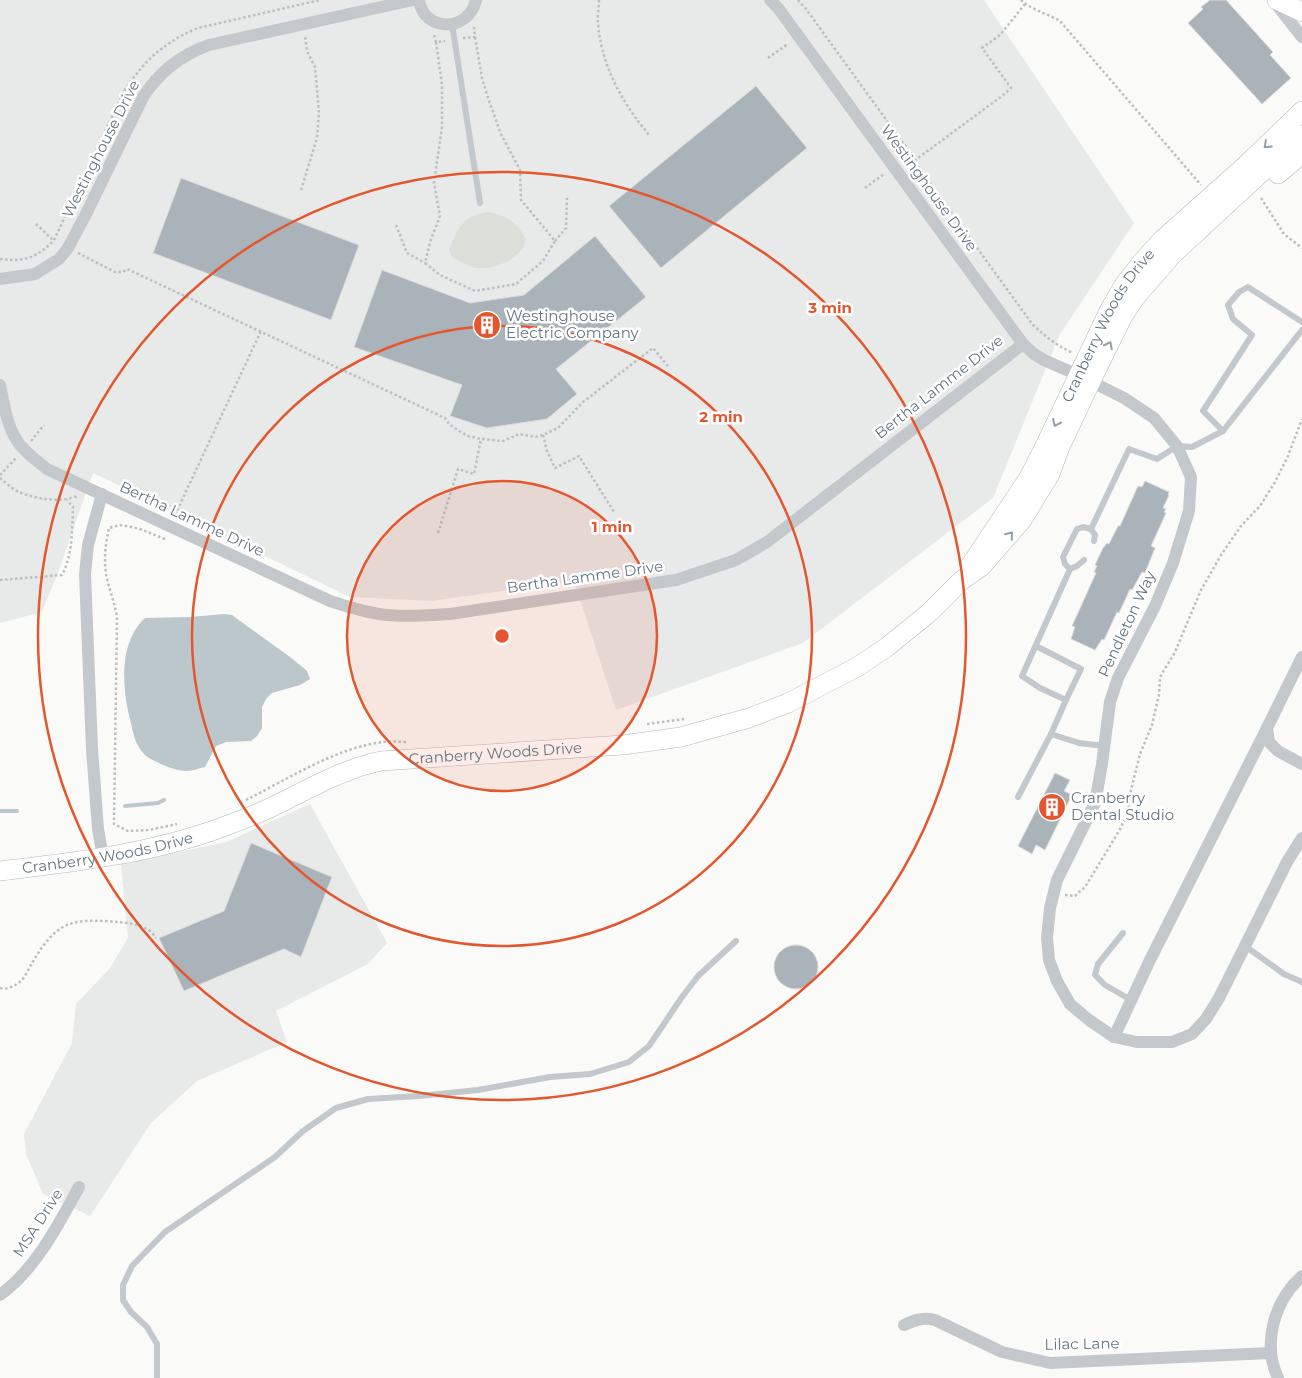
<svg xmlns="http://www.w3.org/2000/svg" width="1302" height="1378" viewBox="0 0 1302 1378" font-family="Montserrat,sans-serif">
	<rect width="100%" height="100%" fill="#fafaf8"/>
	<g fill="#e8e9e9">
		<polygon points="0,0 984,0 1134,223 1059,336 993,498 803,643 616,710 574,581 431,601 350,597 93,473 59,570 42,612 0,623"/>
		<polygon points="310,804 387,943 368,964 276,1011 287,1042 197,1081 151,1123 90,1216 43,1194 26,1154 24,1134 72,1043 76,1004 110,968 128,938 121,864 226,842"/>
	</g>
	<path fill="#dadfd7" d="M487,212C505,214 519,224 526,240C521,259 496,269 478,268C470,268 459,261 452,257L449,250C457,230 463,215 487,212Z"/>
	<path fill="#bbc7cb" d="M224,614L232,615L290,657L307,671L310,679L300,685L272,693L266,699L262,707V728L257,736L251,741L226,742L216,746L205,767C199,768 193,771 187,771C177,772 151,761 144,754C136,746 133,734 131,723C122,690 118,643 145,618L190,617Z"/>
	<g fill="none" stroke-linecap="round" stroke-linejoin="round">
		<g stroke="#bbc7cb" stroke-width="4">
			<polyline points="125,806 158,803 164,800"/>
			<polyline points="0,811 17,811"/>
		</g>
	</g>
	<g fill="#aab3b9" stroke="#dcdcda">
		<polygon points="1210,0 1226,0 1273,52 1270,55 1291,78 1262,104 1188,23 1203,9 1201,7"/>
		<polygon points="756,86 807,148 661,268 609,206"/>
		<polygon points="181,178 359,245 331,320 153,253"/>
		<polygon points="595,236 646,297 556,369 577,394 547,419 487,428 450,416 462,385 354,347 382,270 470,303 524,295"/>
		<polygon points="1145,481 1169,492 1168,495 1169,495 1163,508 1166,509 1164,512 1166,513 1151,546 1155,548 1145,573 1142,572 1132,590 1130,589 1119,613 1117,612 1104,640 1102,639 1095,650 1071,639 1075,627 1072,626 1096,573 1094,572 1097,566 1095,565 1103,548 1107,543 1109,544 1118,526 1120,526 1138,486 1142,487"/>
		<polygon points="1055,773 1070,780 1064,791 1072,795 1045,850 1036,845 1032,854 1018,846"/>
		<polygon points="251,843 332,877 301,957 284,949 184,991 159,938 224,911"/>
		<circle cx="796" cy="967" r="22"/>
	</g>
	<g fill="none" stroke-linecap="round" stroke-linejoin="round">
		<g stroke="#b3babf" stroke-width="20">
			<g id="secondary">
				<polyline points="1277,0 1302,12"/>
				<polyline points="1278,174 1302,154"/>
				<path id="s1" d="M970,566L1028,479L1044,448L1109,311L1124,285L1141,263L1163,239L1245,166L1302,111"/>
				<path id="s2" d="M0,871C75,862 149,854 220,828C239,821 258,814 276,805C311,788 343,769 381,761L623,745L681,737L749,718L788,703L857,667L887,647L930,612L962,580L982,566L1022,520L1050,474L1060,447L1091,381L1122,318L1134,299L1172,255L1302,135"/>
			</g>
		</g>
		<g stroke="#bbbfc2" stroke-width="2.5" stroke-dasharray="2.5 2.5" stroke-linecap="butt">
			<path d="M599,0C599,8 597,16 598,24C602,67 622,103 650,136"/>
			<polyline points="798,0 806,9 911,154 914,161"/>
			<path d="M1021,0C1030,9 1048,14 1060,21L1201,185"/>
			<path d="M1025,4L1000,35L982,48L1011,88L1002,96L914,161L1033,325C1045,336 1057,346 1073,353"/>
			<polyline points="434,35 436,42 445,41"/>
			<polyline points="463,38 475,37 474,27"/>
			<polyline points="436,42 442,85 442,127 434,183 440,216 430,242 425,263 440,275 475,291 516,284 543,261 555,241 521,200 520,170 501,134 488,98 482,78 475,37"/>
			<polyline points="768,58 788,44"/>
			<polyline points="865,188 884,174"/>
			<polyline points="301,190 317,138 319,113 315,67 307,51 305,35"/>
			<polyline points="1261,198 1284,234 1302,248"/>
			<polyline points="36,224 53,240"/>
			<polyline points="396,225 407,253 425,263"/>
			<polyline points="555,241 566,228 567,198"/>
			<polyline points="78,253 115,272 123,272 127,269 445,418 449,424 459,431 468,436 481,439 503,441 519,434 535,437 543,435 558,428 583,402 653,348 668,366"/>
			<path d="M0,259C25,262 37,258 54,240L124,91C144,61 164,42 198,28L320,0"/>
			<polyline points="543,435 547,451 555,468 579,456 614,512"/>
			<polyline points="31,441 44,425"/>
			<polyline points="0,475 16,458"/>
			<path d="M0,478C6,483 12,489 19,492C35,499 61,503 77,496"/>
			<polyline points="175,515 261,331"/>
			<polyline points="438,533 458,469 474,474 481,439"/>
			<path d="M165,539L140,529L126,526L120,525L109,528C105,546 103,565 108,583C111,594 115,605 117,617L114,824L128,831L149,830L177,824"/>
			<path d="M0,580L62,575C73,554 72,529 73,507L67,500"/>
			<polyline points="647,724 684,719"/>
			<path d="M246,800C288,779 337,747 384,742C392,741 400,742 408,742"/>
			<polyline points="1065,895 1075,896 1085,887 1119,831 1128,813 1131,790 1140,754 1152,725 1159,695 1160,677 1175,652 1201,590 1221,555 1241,526 1260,506 1275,482 1288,456 1302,419"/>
			<path d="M0,988C7,990 15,986 21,981C25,977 28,970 31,965C39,951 49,935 63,927C79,918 102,921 119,922C134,924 148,925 156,938"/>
		</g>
		<g stroke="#c3c8cc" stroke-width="6">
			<polyline points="452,24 480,203"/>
			<polyline points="1223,431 1203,411 1252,335 1233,319 1228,305 1239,292 1248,287 1302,322"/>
			<polyline points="1091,529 1095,535 1094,541"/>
			<polyline points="1070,569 1077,566 1084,560"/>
			<polyline points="1036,646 1081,669 1066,700"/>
			<polyline points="1051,734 1079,743 1104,746"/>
			<polyline points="1018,797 1051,734 1066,700 1040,688 1022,676 1070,569 1065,564 1063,557 1077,529 1083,527 1091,529 1129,449 1157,459 1177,446 1192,447 1223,431 1302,330"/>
			<polyline points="1123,933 1098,964 1095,975 1105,985 1131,1000"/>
			<polyline points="1245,946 1284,974 1302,982"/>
			<polyline points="157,1378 157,1344 147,1327 131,1312 123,1300 123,1285 132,1266 165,1232 275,1157 303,1131 336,1108 368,1099 419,1096 478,1090 550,1077 590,1074 629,1062 649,1046 682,997 698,976 736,941"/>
		</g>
		<g stroke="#c3c8cc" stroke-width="12">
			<path d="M419,0C424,33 469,32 476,0"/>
			<polyline points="770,0 778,8 1023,344 1034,354 1044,360 1078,375 1124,398 1154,418 1177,446 1191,477 1189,511 1173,563 1155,606 1118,678 1110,702 1102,764 1095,803 1057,880 1050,908 1047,938 1049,960 1057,981 1070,1004 1089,1020 1114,1037 1137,1042 1172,1042 1192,1034 1206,1019 1219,998 1287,862 1302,838"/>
			<polyline points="1273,0 1302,37"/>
			<path d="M0,279L35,274L59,259L68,248L85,216L143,97C159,72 181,55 209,45L413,0"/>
			<path d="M0,385C4,403 6,423 16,439C23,451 36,460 47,469L330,601C348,607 368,613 387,615C408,617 429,615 450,614L676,580L736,560L767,542L1023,344"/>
			<polyline points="102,494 88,545 85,574 92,749 98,829 103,858"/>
			<polyline points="1302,657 1267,728 1269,742 1278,751 1302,764"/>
			<polyline points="1114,1037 1150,960 1267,728"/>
			<path d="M0,1295C36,1269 58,1225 79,1187"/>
			<path d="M904,1325C915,1320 923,1317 935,1320L1002,1352L1050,1363L1271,1353"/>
			<path d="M1278,1378C1262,1343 1274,1301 1302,1276"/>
		</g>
		<use href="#secondary" stroke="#fff" stroke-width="19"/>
	</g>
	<defs><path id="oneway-chevron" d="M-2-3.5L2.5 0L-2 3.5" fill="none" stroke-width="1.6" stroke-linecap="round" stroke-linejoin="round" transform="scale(1.25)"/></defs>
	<g stroke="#939fa8">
		<use href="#oneway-chevron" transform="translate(1267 145) rotate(137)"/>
		<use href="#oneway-chevron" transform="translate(1109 345) rotate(-63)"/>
		<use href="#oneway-chevron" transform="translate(1056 423) rotate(115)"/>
		<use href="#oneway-chevron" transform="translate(1010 535) rotate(-51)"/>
	</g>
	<circle cx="502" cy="636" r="155" fill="#e4572e" fill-opacity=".12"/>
	<g fill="none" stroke="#e4572e" stroke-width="2.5">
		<circle cx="502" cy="636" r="155"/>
		<circle cx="502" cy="636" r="310"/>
		<circle cx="502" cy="636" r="464"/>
	</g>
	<defs>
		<g id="building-disc" transform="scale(1.4375)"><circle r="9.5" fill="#e4572e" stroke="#fff"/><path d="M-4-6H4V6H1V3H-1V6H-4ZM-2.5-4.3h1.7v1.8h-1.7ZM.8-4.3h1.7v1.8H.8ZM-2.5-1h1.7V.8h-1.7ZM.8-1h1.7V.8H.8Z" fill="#fff"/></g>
	</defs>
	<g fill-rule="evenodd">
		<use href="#building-disc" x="487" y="325"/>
		<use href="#building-disc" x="1052" y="807"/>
	</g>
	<g text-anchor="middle" stroke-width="5" stroke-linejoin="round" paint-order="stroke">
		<g font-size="15" fill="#657683" stroke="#fff">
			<text transform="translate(101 149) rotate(-63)" y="5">Westinghouse Drive</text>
			<text transform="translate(929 188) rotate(54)" y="5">Westinghouse Drive</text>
			<text dy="5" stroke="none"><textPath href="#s1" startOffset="278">Cranberry Woods Drive</textPath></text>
			<text transform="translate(939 387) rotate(-38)" y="5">Bertha Lamme Drive</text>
			<text transform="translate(192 519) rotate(25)" y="5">Bertha Lamme Drive</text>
			<text transform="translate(585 577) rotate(-8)" y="5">Bertha Lamme Drive</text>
			<text transform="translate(1127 624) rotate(-65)" y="5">Pendleton Way</text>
			<text dy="5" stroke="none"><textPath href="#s2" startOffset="514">Cranberry Woods Drive</textPath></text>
			<text dy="5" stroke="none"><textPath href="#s2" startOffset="109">Cranberry Woods Drive</textPath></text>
			<text transform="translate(38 1223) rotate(-57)" y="5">MSA Drive</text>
			<text transform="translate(1082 1344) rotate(-1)" y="5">Lilac Lane</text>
		</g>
		<g font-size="15" fill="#657683" stroke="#fff" text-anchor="start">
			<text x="506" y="321">Westinghouse<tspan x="506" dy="17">Electric Company</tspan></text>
			<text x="1071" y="803">Cranberry<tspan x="1071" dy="17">Dental Studio</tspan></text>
		</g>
	</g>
	<circle cx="502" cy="636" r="8" fill="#e4572e" stroke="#fff" stroke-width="2.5"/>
	<g font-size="15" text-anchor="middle" font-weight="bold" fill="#e4572e" stroke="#fff" stroke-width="5" stroke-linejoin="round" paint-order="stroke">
		<text x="830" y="313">3 min</text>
		<text x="721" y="422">2 min</text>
		<text x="612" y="532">1 min</text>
	</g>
</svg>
